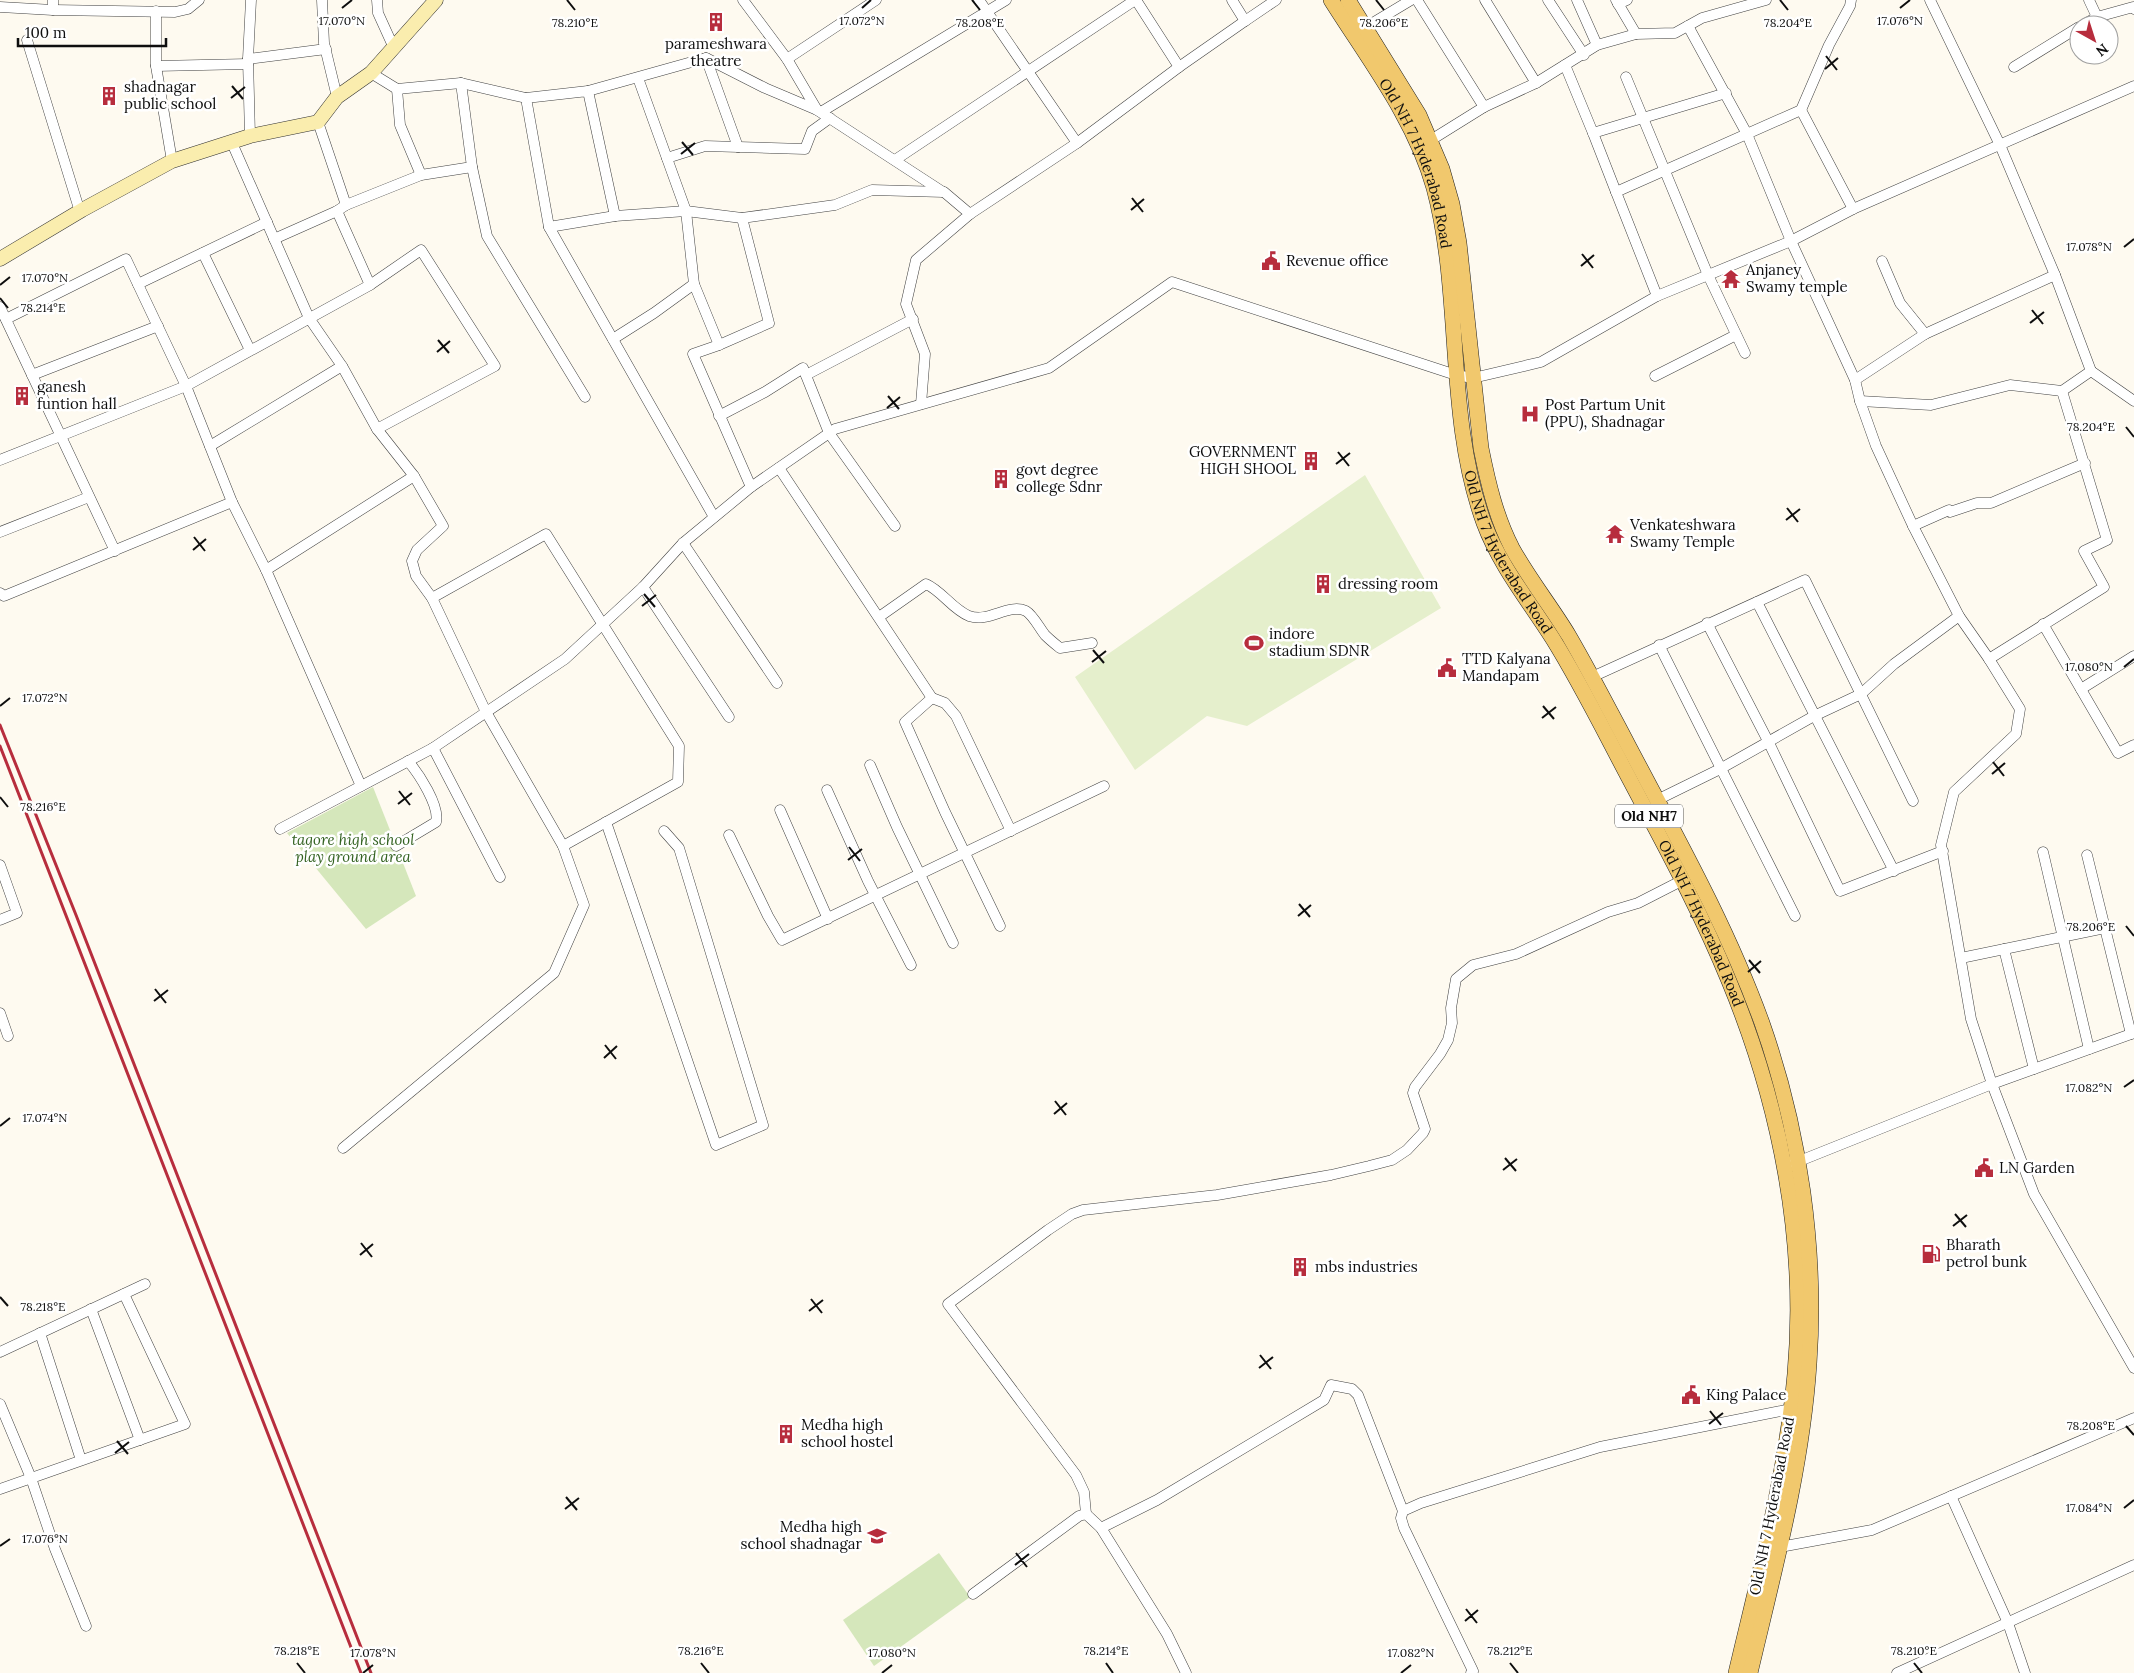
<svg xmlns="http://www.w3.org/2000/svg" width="2134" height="1673" viewBox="0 0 2134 1673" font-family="Lora,serif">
	<rect width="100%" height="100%" fill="#fefaf0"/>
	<g fill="#d5e7bb">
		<polygon points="373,787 416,896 366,929 287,833"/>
		<polygon points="939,1553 970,1597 874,1666 843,1620"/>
	</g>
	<polygon fill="#e5efcc" points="1365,475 1441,608 1247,726 1207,716 1135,770 1075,677"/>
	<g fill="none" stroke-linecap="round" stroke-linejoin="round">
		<g stroke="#414141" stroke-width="11">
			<g id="minor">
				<polyline points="322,0 324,43 337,97"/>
				<polyline points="377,0 378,13 393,46"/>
				<polyline points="743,0 787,59 817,110 943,192"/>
				<polyline points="979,0 1077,143"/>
				<polyline points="1136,0 1179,67"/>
				<polyline points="1232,0 1245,21 1276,0"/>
				<polyline points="1417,0 1484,107"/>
				<polyline points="1485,0 1536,83"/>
				<polyline points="1548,0 1584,55"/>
				<polyline points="1577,0 1597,45"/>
				<polyline points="1616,0 1636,34"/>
				<polyline points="1930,0 2000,145 2055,275 2091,371 2062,391 2107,540 2084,551 2104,587 1989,659"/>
				<polyline points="2089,0 2097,17"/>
				<polyline points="1618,4 1627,0"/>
				<polyline points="0,7 53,10 53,0"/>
				<polyline points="53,10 175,12 188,9 199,0"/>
				<polyline points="156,11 156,66 172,161"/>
				<polyline points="2083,25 2097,17 2133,7 2134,9"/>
				<polyline points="1688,26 1747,134 1791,241 1855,380 1860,401 1876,446 1913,526 1959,616 1989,659 2020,709 2016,734 1954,792 1941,845 1971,1019 1992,1084 2034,1194 2134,1368"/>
				<polyline points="1366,27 1411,0"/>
				<polyline points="27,40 80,212"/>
				<polyline points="706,58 738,147"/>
				<polyline points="248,59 326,49"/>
				<polyline points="787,59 876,0"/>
				<polyline points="1565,65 1593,133"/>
				<polyline points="156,66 248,64"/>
				<polyline points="2014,67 2079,27"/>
				<polyline points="1626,77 1708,275 1745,353"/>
				<polyline points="638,78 686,211 694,284 719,345 693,354 751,487"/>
				<polyline points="461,83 526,98 549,227 714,517"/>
				<polyline points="397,89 400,125 421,175"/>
				<polyline points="588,91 706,58 765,88 817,110"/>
				<polyline points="526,98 588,91 615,216"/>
				<polyline points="1801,110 1829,45 1850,6 1851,0"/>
				<polyline points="821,112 1006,0"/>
				<polyline points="318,122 346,205 337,211 370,285"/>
				<polyline points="250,136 248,59 251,0"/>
				<polyline points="1431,140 1484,107 1536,83 1597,45 1636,34 1675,33 1702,18 1766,0"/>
				<polyline points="667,158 705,146 805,149 812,131 830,118"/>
				<polyline points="895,160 1135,0"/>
				<polyline points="472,167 487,236 585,397"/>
				<polyline points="1616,192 1593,133 1726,93"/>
				<polyline points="346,205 421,175 472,167 461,83 397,89 371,73"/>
				<polyline points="970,214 1077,143 1179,67 1245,21"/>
				<polyline points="549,227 615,216 686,211 742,218 835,205 872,190 944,192 970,214 916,260 906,304 925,354 921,404"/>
				<polyline points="274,239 337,211"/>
				<polyline points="203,253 250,350"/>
				<polyline points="1882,261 1900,303 1925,334"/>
				<polyline points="138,284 267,222"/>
				<polyline points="1657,296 1616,192 1801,110 1853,209"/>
				<polyline points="0,307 115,551"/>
				<polyline points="6,319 126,259 186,386 232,502 266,570 414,476 377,429"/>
				<polyline points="613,339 654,313 694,284"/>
				<polyline points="719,345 769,323 742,218"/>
				<polyline points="2091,371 2134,401"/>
				<polyline points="32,375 158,326"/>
				<polyline points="806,375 913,319"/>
				<polyline points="1655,376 1736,335"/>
				<polyline points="1855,380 1925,334 2055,275"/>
				<polyline points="1860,401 1931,405 2010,385 2062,391"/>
				<polyline points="719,416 765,392 803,368 829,433 895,526"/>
				<polyline points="210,446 342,366"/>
				<polyline points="0,460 186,386 370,285 421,250 495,366 377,429 342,366 309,318 232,143"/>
				<polyline points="779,468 932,698 945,703 956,716 1011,831"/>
				<polyline points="414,476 443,526 417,550 412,561 416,576 432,598 486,712 563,846"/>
				<polyline points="1913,526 1949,510 1950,512 1977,503 1991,503 2085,463"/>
				<polyline points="0,532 89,497"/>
				<polyline points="683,543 777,683"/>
				<polyline points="266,570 361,786"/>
				<polyline points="643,587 729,717"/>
				<polyline points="0,593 4,596 232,502"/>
				<polyline points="1757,602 1894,871"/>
				<path d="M879,617L926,584C942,591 952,609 969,616C989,623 1008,603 1026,611C1033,615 1040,629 1045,635C1050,640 1055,644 1060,648L1092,643"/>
				<polyline points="1707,623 1769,743 1840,891 1943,851"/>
				<polyline points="2043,624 2118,753 2134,745"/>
				<polyline points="1659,645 1795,916"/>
				<polyline points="1592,677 1805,580 1913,801"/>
				<polyline points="2081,689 2134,656"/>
				<polyline points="932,698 905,722 945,812 1000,926"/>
				<polyline points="433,748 500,877"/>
				<polyline points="870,765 897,827 953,943"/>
				<polyline points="827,790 868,881 911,965"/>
				<polyline points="1657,800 1720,769 1814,716 1861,694 1894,664 1959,616"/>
				<polyline points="780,810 828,919"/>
				<polyline points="606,822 716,1145 763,1125 679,848 664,831"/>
				<polyline points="280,829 433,748 565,659 643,587 683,543 751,487 835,429 1049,368 1172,282 1456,375 1473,378 1541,362 1657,296 1791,241 1853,209 2134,86"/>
				<polyline points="729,835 768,916 782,940 1104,786"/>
				<path d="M396,846L436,822C440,806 419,774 408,761"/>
				<polyline points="2043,852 2089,1049"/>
				<polyline points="2087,855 2131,1034"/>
				<polyline points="0,865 17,913 0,920"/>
				<polyline points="2004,949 2034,1069"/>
				<polyline points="1961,958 2105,928"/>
				<polyline points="0,1013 8,1036"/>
				<polyline points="343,1148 554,973 584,905 563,846 678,782 679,746 546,534 432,598"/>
				<polyline points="1792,1164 1992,1084 2134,1033"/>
				<polyline points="91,1309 140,1440"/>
				<polyline points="40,1333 81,1460"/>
				<polyline points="0,1352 145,1284"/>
				<polyline points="0,1404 31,1478 55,1549 86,1626"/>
				<polyline points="0,1489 185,1424 124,1294"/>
				<polyline points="1951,1496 2008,1623 2025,1673"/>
				<polyline points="1086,1514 1084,1492 1076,1475 948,1304 1048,1230 1072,1214 1083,1210 1217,1195 1331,1175 1369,1166 1392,1160 1407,1150 1423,1133 1425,1129 1413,1093 1415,1087 1440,1054 1448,1040 1452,1023 1451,1008 1456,979 1473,965 1516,954 1608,912 1638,903 1683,880"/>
				<polyline points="1101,1528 1157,1500 1324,1400 1331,1385 1352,1389 1358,1395 1403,1511"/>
				<polyline points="1780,1547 1872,1530 2134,1418"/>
				<polyline points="973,1594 1079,1516 1086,1514 1101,1528 1167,1634 1186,1673"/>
				<polyline points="1471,1673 1473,1671 1404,1528 1401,1518 1403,1511 1421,1503 1600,1447 1791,1409"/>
				<polyline points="1897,1673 2134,1565"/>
			</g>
		</g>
		<g stroke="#303030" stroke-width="15">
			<polyline id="secondary" points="0,259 82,210 172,161 250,136 318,122 337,97 371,73 436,0"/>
		</g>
		<g stroke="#1f1f1f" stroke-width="16">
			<g id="primary">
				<path id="s1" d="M1331,0C1368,59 1415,119 1434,188C1463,296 1445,416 1484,523C1500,566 1529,601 1553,639C1581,684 1605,733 1630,780C1665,846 1701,912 1729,981C1780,1104 1807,1241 1795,1374C1786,1475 1759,1575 1736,1673"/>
				<path d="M1348,0L1419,115L1442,169L1452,204L1459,243L1481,448C1488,483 1496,517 1512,548C1529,579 1551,606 1569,636C1590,672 1609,709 1628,745C1676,836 1727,926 1762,1023C1800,1131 1817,1250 1809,1364C1802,1469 1774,1571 1750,1673"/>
			</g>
		</g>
		<use href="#minor" stroke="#fff" stroke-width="10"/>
		<use href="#secondary" stroke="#faedae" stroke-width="14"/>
		<use href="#primary" stroke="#f1c86d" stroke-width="15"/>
		<g stroke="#b72d3d" stroke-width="3">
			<polyline points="0,725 76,915 371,1673"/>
			<polyline points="0,746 361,1673"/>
		</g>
	</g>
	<path fill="none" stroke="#0e0e0e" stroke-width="2" d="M567,0L575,10M972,0L980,10M1376,0L1384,10M1780,0L1788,10M342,8L352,0M862,8L871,0M1900,8L1910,0M1826,56L1837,70M1825,69L1838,58M232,86L243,99M231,98L245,87M682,142L693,155M681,154L695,143M1132,198L1143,212M1131,210L1144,199M2124,247L2134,239M1582,254L1593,268M1581,266L1594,255M0,285L10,277M0,298L8,308M2032,310L2043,324M2030,323L2044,312M438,340L449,353M437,352L450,341M888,396L899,409M887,408L900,397M2126,427L2134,437M1338,452L1349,466M1336,464L1350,453M1787,508L1798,522M1786,520L1800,509M194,537L205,551M193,550L206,539M644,594L655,607M642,606L656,595M1093,650L1104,663M1092,662L1106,651M2124,667L2134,659M0,706L10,698M1543,706L1554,719M1542,718L1556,707M1993,762L2004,776M1992,774L2005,763M399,791L410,805M0,797L8,807M398,804L412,793M849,847L860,861M848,860L862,849M1299,904L1310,917M1298,916L1311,905M2126,926L2134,936M1749,960L1760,973M1748,972L1761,961M155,989L166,1003M154,1001L168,990M605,1045L616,1059M604,1058L617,1046M2124,1087L2134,1080M1055,1101L1066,1115M1054,1114L1067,1103M0,1126L10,1118M1505,1158L1516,1171M1503,1170L1517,1159M1955,1214L1966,1227M1953,1226L1967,1215M361,1243L372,1257M360,1255L373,1244M0,1297L8,1306M811,1299L822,1313M809,1311L823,1300M1260,1355L1271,1369M1259,1368L1273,1357M1710,1411L1721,1425M1709,1424L1723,1413M2126,1426L2134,1435M117,1441L128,1454M115,1453L129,1442M566,1497L577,1510M2124,1508L2134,1500M565,1509L579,1498M0,1546L10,1539M1016,1553L1027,1567M1015,1565L1029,1554M1466,1609L1477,1623M1465,1621L1478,1610M297,1663L305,1673M701,1663L709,1673M1106,1663L1113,1673M1510,1663L1518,1673M1914,1663L1922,1673M363,1673L373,1665M882,1673L892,1665M1401,1673L1411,1665"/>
	<defs>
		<g id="building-bare" transform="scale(1.5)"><path d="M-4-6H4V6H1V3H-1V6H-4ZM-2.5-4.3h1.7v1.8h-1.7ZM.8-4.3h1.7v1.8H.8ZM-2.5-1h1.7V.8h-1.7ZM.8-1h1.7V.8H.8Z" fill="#b72d3d" stroke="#fff" stroke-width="2.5" paint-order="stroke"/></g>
		<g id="civic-bare" transform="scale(1.5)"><path d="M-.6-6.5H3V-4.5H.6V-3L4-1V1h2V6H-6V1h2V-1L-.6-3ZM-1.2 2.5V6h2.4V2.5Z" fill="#b72d3d" stroke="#fff" stroke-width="2.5" paint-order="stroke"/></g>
		<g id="temple-bare" transform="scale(1.5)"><path d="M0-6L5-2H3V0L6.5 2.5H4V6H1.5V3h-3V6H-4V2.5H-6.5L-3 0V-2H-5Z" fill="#b72d3d" stroke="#fff" stroke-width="2.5" paint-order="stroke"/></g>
		<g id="hospital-bare" transform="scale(1.5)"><path d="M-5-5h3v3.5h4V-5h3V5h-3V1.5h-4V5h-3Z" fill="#b72d3d" stroke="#fff" stroke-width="2.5" paint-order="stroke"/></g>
		<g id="stadium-bare" transform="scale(1.5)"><path d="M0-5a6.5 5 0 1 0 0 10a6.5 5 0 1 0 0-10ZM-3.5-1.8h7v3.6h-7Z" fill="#b72d3d" stroke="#fff" stroke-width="2.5" paint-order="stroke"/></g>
		<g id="fuel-bare" transform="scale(1.5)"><path d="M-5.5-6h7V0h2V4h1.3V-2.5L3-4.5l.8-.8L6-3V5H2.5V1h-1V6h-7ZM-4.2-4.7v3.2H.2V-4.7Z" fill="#b72d3d" stroke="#fff" stroke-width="2.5" paint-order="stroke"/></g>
		<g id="school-bare" transform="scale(1.5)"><path d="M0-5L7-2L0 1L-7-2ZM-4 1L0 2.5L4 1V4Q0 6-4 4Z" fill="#b72d3d" stroke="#fff" stroke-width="2.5" paint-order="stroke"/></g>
	</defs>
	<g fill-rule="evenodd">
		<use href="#building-bare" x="716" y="22"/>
		<use href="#building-bare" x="109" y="96"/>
		<use href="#civic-bare" x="1271" y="261"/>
		<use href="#temple-bare" x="1731" y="279"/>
		<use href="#building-bare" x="22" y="396"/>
		<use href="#hospital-bare" x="1530" y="414"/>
		<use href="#building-bare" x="1311" y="461"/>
		<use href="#building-bare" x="1001" y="479"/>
		<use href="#temple-bare" x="1615" y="534"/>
		<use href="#building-bare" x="1323" y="584"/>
		<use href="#stadium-bare" x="1254" y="643"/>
		<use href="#civic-bare" x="1447" y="668"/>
		<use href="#civic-bare" x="1984" y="1168"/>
		<use href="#fuel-bare" x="1931" y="1254"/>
		<use href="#building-bare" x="1300" y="1267"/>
		<use href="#civic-bare" x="1691" y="1395"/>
		<use href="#building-bare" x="786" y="1434"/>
		<use href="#school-bare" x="877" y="1536"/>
	</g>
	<g text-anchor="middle" stroke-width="5" stroke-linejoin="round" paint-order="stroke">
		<rect fill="#fff" stroke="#565656" stroke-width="1" x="1615" y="804.5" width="68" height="23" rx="4"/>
		<g font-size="14" font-weight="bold" fill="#0e0e0e">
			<text x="1649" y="821">Old NH7</text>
		</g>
		<g font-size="15" fill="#0e0e0e" stroke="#fff" text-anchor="start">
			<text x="716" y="49" text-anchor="middle">parameshwara<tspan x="716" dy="17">theatre</tspan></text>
			<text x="124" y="92">shadnagar<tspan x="124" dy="17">public school</tspan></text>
			<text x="1286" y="266">Revenue office</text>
			<text x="1746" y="275">Anjaney<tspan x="1746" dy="17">Swamy temple</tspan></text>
			<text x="37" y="392">ganesh<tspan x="37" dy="17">funtion hall</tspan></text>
			<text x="1545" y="410">Post Partum Unit<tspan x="1545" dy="17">(PPU), Shadnagar</tspan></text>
			<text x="1296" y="457" text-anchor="end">GOVERNMENT<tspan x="1296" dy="17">HIGH SHOOL</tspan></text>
			<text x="1016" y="475">govt degree<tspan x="1016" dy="17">college Sdnr</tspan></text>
			<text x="1630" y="530">Venkateshwara<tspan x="1630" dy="17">Swamy Temple</tspan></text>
			<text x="1338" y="589">dressing room</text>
			<text x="1269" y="639">indore<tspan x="1269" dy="17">stadium SDNR</tspan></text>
			<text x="1462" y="664">TTD Kalyana<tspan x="1462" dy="17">Mandapam</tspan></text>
			<text x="1999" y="1173">LN Garden</text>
			<text x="1946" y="1250">Bharath<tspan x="1946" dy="17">petrol bunk</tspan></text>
			<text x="1315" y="1272">mbs industries</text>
			<text x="1706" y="1400">King Palace</text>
			<text x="801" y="1430">Medha high<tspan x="801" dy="17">school hostel</tspan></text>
			<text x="862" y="1532" text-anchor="end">Medha high<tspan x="862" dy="17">school shadnagar</tspan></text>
		</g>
		<g font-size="15" fill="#0e0e0e" stroke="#fff">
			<text dy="5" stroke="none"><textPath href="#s1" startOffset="186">Old NH 7 Hyderabad Road</textPath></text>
			<text dy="5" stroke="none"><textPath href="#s1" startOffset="591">Old NH 7 Hyderabad Road</textPath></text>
			<text dy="5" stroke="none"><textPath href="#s1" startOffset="1011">Old NH 7 Hyderabad Road</textPath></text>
			<text transform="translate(1772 1506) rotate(-79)" y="5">Old NH 7 Hyderabad Road</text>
		</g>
		<g font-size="15" font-style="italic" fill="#336221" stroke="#fff">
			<text x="353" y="845">tagore high school<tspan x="353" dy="17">play ground area</tspan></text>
		</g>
	</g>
	<g font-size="12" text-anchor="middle" fill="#0e0e0e" stroke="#fff" stroke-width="5" stroke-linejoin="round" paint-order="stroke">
		<text x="862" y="25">17.072°N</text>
		<text x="1900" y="25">17.076°N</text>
		<text x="342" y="25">17.070°N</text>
		<text x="575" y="27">78.210°E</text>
		<text x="980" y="27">78.208°E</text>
		<text x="1384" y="27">78.206°E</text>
		<text x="1788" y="27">78.204°E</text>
		<text x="2089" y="251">17.078°N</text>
		<text x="45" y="282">17.070°N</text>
		<text x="43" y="312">78.214°E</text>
		<text x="2091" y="431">78.204°E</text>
		<text x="2089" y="671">17.080°N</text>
		<text x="45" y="702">17.072°N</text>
		<text x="43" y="811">78.216°E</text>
		<text x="2091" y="931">78.206°E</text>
		<text x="2089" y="1092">17.082°N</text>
		<text x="45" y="1122">17.074°N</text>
		<text x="43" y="1311">78.218°E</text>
		<text x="2091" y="1430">78.208°E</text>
		<text x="2089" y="1512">17.084°N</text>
		<text x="45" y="1543">17.076°N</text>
		<text x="297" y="1655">78.218°E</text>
		<text x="701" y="1655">78.216°E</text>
		<text x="1106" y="1655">78.214°E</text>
		<text x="1510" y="1655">78.212°E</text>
		<text x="1914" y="1655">78.210°E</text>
		<text x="373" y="1657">17.078°N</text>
		<text x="892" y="1657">17.080°N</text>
		<text x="1411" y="1657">17.082°N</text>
	</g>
	<g transform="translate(2094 40) rotate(141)"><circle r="24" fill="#ffffff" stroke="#9f9f9f"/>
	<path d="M0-4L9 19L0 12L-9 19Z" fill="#b72d3d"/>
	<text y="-8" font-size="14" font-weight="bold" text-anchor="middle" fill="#0e0e0e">N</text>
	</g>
	<path d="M18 38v8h148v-8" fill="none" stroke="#0e0e0e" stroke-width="2.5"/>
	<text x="25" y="38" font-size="15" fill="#0e0e0e" stroke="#ffffff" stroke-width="4" paint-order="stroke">100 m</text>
</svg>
